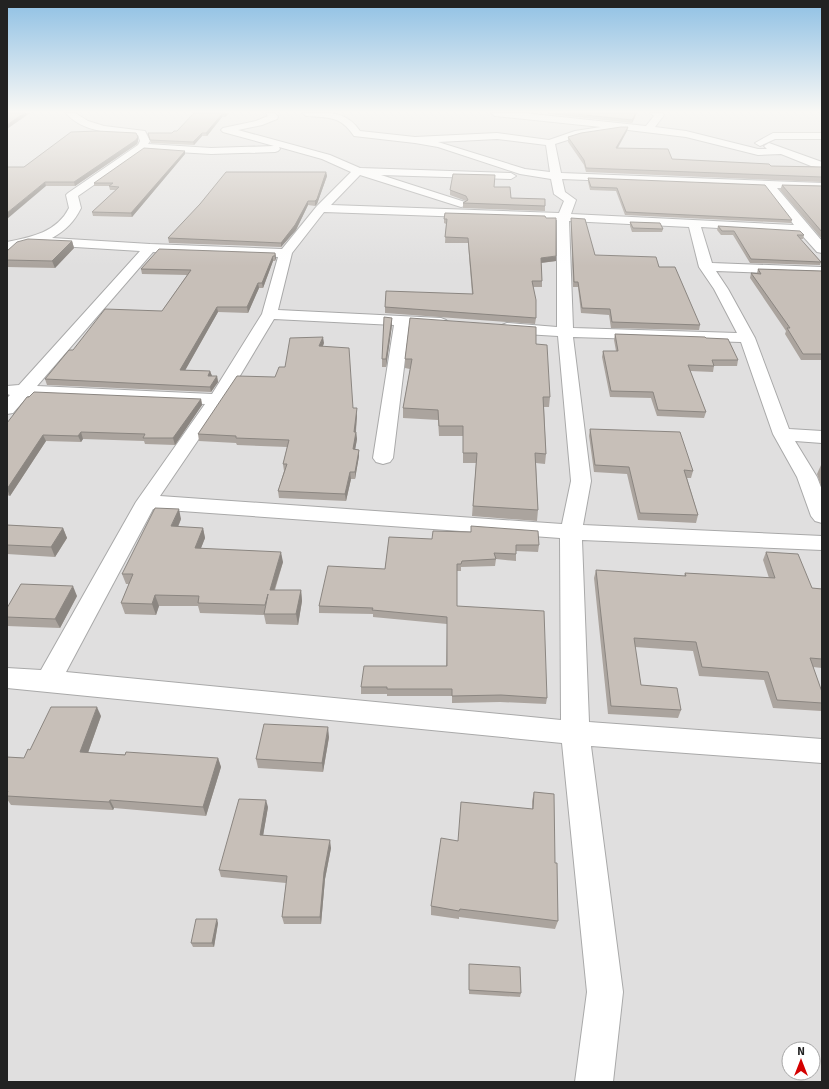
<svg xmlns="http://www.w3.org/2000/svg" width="829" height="1089" viewBox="0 0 829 1089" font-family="Signika,sans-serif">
	<rect width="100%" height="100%" fill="#f2efe9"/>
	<path fill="#e0dfdf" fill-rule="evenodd" d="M7,113H822V1082H7ZM789,1049H813V1073H789Z"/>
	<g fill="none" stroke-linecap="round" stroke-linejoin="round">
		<g stroke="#a9a9a9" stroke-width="2">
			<g id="minor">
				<path d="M66,113H75L88,121L104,126L145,131L150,141L148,144L211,148L274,146L223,132L221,130L223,128L256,121L268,116L266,113H275L278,117L277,119L262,125L238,130L330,155L360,168L511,173L516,176L511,179L381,175L465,202L467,204L465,206L461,207L360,175L331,205L559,213L564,201L554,194L551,179L520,174L438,147L415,143L354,136C340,115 329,118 306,116L302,113C326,113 345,109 360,131L415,137L497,133L549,140L575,131L601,127L495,116L491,113H523L646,126L654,116L650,113H663L664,115L655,127L686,131L758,149H767L764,146L769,143L822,162V168L811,166L781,154L758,155L686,137L620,129L580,136L555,144L561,173L822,183V189L777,188L822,241V253L817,252L800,233L701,227L712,263L822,267V275L716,271L728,289L755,338L789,429L822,431V443L795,441L817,477L822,490V523L815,521L811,516L797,477L773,434L741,342L573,337L591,481L583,525L822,536V550L582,540L589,722L822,739V763L591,746L623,992L613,1082H575L587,992L562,743L7,688V668L41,670L136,502L205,404L28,396L13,413L7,414V398L10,395L7,394V386L19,385L140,251L43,245L38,243L7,250V242C32,237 57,232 69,208L66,195L68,193L138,145L140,141L138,135C115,133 82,133 66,113ZM497,139L546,145L550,172L525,169L438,142ZM279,147L322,159L351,172L317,206L282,249L150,244L52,238C66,230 74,222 81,208L78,196L144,150L211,154L275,152L278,151L280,149ZM562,179L765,187L794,225L571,214L576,200L565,192ZM324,212L557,220V327L507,323L502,325L499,328L502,331L507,333L558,336L571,481L562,524L160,496L226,399L274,319L394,325L373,458L376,462L383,464L390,462L393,458L409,326L441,328L446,326L449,323L446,320L441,318L278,310L292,253ZM569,221L689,227L699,267L714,289L737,333L573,328ZM153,252L278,257L262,314L212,394L37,386ZM153,509L560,538L561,720L66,672Z"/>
				<polygon points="773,133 822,133 822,139 775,139 760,146 755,143"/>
			</g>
		</g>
		<use href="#minor" fill="#fff" fill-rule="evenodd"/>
	</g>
	<g fill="#aba49e">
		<polygon points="194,113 229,113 225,117 222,117 207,136 202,136 194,145 151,143 148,133 172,133 177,131"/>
		<polygon points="548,113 637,113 632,123 549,114"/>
		<polygon points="628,127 627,131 618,148 672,159 771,166 822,167 822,182 586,172 584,165 568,142 568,137"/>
		<polygon points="138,141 137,144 75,186 46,186 24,167"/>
		<polygon points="185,154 132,217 93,216 92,212 116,190 110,190 109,186 94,186 94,183"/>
		<polygon points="326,172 327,176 317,204 315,206 308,205 296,230 281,247 169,243 168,238"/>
		<polygon points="588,178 792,220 791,223 625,215 616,191 590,190 588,182"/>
		<polygon points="782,185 822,186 822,239 780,190"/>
		<polygon points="494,187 511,198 545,206 545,211 463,208 463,203 466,201 450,195 450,190"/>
		<polygon points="445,213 556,261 541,263 542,281 542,287 533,287 536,318 535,324 385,313 385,307 472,294 468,243 445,243 446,224 444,223 444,219"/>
		<polygon points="571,218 595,255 659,267 700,325 699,330 611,328 609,315 581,313 578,287 573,287 571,223"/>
		<polygon points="630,222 663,229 662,232 632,232 630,226"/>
		<polygon points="718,226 804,235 803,239 800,239 821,262 820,265 750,263 733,235 721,235 717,230"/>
		<polygon points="72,241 74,248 55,268 7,267 7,251"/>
		<polygon points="275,253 276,258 275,261 273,261 263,288 259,288 248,313 218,312 185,370 210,371 212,376 217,376 218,382 211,392 47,385 45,379 73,350 162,311 187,275 142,274 141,269"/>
		<polygon points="758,269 822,271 822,360 801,360 785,334 786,331 750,278 751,273 757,273"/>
		<polygon points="392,325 386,367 382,367 382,359"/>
		<polygon points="615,334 706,338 738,360 737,366 714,366 713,372 690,371 706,412 704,418 657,416 651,398 610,397 602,357 603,351 616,351 614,340"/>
		<polygon points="324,343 323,346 353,408 357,415 356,432 357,439 355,449 359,450 359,456 355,479 351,479 346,501 279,498 278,491 284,471 283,464 287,447 237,445 236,443 199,441 198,434 275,377 285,367"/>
		<polygon points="536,344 550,397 549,407 544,407 546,454 545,464 536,463 538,510 537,521 472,516 476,463 463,463 463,436 439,436 438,420 403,418 403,408 410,369 405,368 405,359"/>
		<polygon points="201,399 202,405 175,445 145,444 144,441 83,439 81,442 46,441 10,496 7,495 7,423"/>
		<polygon points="590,429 693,471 691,478 687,478 698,515 696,523 638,520 627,474 594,472 589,436"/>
		<polygon points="821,465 822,465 822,489 817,474"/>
		<polygon points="181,519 178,527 203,528 205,538 201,548 283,562 275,590 301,590 302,601 298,625 266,624 264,615 200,613 198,606 159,606 156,615 125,614 121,603 129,584 126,584 122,574"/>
		<polygon points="7,525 63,528 67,538 55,557 7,554"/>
		<polygon points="389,537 539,545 538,552 516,551 516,561 496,559 495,566 461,567 461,571 457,571 457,606 547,698 546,704 500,702 452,703 452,696 387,696 387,694 361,694 361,687 446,666 447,624 373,617 373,614 319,613 319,606 385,569"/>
		<polygon points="766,552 812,588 822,589 822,668 813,667 822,692 822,710 821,711 773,708 764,680 699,676 693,651 635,647 641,685 681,710 678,718 608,714 594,578 596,570 684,576 685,573 769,578 763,560"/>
		<polygon points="77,596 60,628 7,626 7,608"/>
		<polygon points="101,716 88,753 218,758 221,767 206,816 114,808 113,810 11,805 7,799 7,757 24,758 30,750"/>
		<polygon points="329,737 323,772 258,768 256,759"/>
		<polygon points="534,792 555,863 558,921 555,929 459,917 459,919 431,915 431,906 458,841 532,809 532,801"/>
		<polygon points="268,807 263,835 331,848 325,879 321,924 284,924 282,917 286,883 221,877 219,870"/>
		<polygon points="218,923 214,947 193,947 191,943"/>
		<polygon points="469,964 521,993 520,997 469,994"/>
	</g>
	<g fill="#8b8681">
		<polygon points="24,113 30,113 7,129 7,125"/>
		<polygon points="226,113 229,113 225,117 225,115"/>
		<polygon points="637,113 632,123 632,120"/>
		<polygon points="222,114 222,117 207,136 206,133"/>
		<polygon points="628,127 627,131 615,152 616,148"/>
		<polygon points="202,133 202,136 194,145 193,142"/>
		<polygon points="138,137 138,141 137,144 75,186 74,182"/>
		<polygon points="185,151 185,154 132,217 131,213"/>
		<polygon points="326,172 327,176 317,204 315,206 315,201"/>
		<polygon points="45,182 46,186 7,219 7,213"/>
		<polygon points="308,201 308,205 296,230 281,247 281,243"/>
		<polygon points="72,241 74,248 55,268 52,261"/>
		<polygon points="275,253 276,258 275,261"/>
		<polygon points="273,256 273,261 263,288 262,283"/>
		<polygon points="556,256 556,261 540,263 541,258"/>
		<polygon points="258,283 259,288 248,313 247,307"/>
		<polygon points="217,307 218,312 182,376 180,370"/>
		<polygon points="392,318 392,325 386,367 386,359"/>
		<polygon points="323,337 324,343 320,352 319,346"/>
		<polygon points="210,371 212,376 208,376"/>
		<polygon points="217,376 218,382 211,392 210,387"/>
		<polygon points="201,399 202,405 175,445 173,438"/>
		<polygon points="357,408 357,415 355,439 354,432"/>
		<polygon points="81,432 83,439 81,442 78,436"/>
		<polygon points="356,432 357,439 354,456 353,449"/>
		<polygon points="43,435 46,441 10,496 7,489"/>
		<polygon points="359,450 359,456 355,479 355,472"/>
		<polygon points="350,472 351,479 346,501 345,494"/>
		<polygon points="179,509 181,519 174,536 171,526"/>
		<polygon points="63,528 67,538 55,557 51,547"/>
		<polygon points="203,528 205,538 197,558 195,548"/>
		<polygon points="281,552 283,562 271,600 270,590"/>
		<polygon points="73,586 77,596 60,628 55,619"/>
		<polygon points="301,590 302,601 298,625 296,614"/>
		<polygon points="155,595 159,606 156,615 152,604"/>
		<polygon points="97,707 101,716 85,761 80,752"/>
		<polygon points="328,727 329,737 323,772 322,763"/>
		<polygon points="218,758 221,767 206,816 203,807"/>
		<polygon points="110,800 114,808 113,810 109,802"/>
		<polygon points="266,800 268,807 262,842 260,835"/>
		<polygon points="330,840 331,848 325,879 321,924 320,917 324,872"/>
		<polygon points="217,919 218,923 214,947 212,943"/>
	</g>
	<g fill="#c7bfb8" stroke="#8b8681">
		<polygon points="7,113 24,113 7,125"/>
		<polygon points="194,113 226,113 225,115 222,114 206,133 202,133 193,142 150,140 148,133 172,133 174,131 177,131"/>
		<polygon points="567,113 636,113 632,120"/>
		<polygon points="621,127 628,127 616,148 668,149 672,159 769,164 771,166 822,167 822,177 586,168 584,160 568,137 581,133"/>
		<polygon points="97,131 136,133 138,137 136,140 74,182 45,182 7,213 7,167 24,167 71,132"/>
		<polygon points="144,148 185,151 131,213 92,212 119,187 109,186 113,183 94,183"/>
		<polygon points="226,172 326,172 317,199 315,201 308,201 295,225 281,243 168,238 200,204"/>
		<polygon points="453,174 495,175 494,187 510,187 511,198 545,199 545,206 463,203 468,200 466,196 450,190"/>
		<polygon points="588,178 765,185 792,220 626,212 617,188 591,187"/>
		<polygon points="782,185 822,186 822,232"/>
		<polygon points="445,213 545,216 546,218 556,218 556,256 541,258 542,281 532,281 536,300 536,318 385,307 386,291 473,294 468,238 445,237 447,219 444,219"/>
		<polygon points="571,218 585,219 595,255 656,257 659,267 675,267 700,325 612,322 610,309 582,308 578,282 574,282"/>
		<polygon points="630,222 660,223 663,229 633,228"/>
		<polygon points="718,226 800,231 804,235 797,235 821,262 751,259 734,231 722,231"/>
		<polygon points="28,239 72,241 52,261 7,260 7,251 17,242"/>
		<polygon points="159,249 275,253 275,256 273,256 262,283 258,283 247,307 217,307 180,370 210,371 208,376 217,376 210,387 45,379 69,350 73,350 105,309 162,311 191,270 141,269"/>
		<polygon points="758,269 822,271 822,336 821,336 822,337 822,354 803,354 787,328 790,328 751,273 761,274"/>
		<polygon points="384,317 392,318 386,359 382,359"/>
		<polygon points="410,318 536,327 536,344 547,345 550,397 543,397 546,454 535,453 538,510 473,506 477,453 463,453 463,426 439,426 438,410 403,408 412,359 405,359"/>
		<polygon points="615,334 705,337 706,338 728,339 738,360 712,360 714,366 688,365 706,412 658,410 653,392 611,391 603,351 618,351"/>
		<polygon points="323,337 319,346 349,348 353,408 357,408 354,432 356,432 353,449 359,450 355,472 350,472 345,494 278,491 287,464 283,464 289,440 236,438 236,436 198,434 237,376 275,377 279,367 285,367 290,338"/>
		<polygon points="34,392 201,399 173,438 143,438 145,434 81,432 78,436 43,435 7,489 7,423 27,397 29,397"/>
		<polygon points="590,429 680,432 693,471 684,470 698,515 640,513 629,467 595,465"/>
		<polygon points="155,508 179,509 171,526 203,528 195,548 281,552 270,590 301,590 296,614 264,614 268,594 265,605 198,603 199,596 155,595 152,604 121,603 133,574 122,574"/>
		<polygon points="7,525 63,528 51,547 7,545"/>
		<polygon points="471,526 538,531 539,545 516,545 516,554 494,553 496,559 462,561 461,564 457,564 457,606 544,611 547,698 501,695 452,696 452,689 387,689 387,687 361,687 364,666 447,666 447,617 372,610 373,608 319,606 328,566 385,569 389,537 432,539 433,531 471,532"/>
		<polygon points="766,552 798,554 812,588 822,589 822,659 810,658 822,692 822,703 777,700 768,672 702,667 696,642 634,638 641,685 677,688 681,710 611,706 596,570 686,576 685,573 775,578"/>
		<polygon points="21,584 73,586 55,619 7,617 7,608"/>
		<polygon points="51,707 97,707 80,752 125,755 126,752 218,758 203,807 110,800 109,802 7,796 7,793 8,791 7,791 7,757 24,758 28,749 30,750"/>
		<polygon points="264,724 328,727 322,763 256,759"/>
		<polygon points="534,792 554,794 555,863 557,863 558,921 460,909 459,911 431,906 441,838 458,841 461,802 533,809"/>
		<polygon points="239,799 266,800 260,835 330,840 324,872 320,917 282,917 287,876 219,870"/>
		<polygon points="196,919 217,919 212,943 191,943"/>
		<polygon points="469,964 520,967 521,993 469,990"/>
	</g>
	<linearGradient id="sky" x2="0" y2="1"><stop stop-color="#8fc0e4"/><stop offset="0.42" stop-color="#f9f8f5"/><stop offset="1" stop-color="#f9f8f5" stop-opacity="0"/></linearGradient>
	<rect width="829" height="266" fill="url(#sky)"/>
	<rect width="829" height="1089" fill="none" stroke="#222222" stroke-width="16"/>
	<g transform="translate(801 1061)"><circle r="19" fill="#ffffff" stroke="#a7a7a7"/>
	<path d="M0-3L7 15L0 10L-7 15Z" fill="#d40000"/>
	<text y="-6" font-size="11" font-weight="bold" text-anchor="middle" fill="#222222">N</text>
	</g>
</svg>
